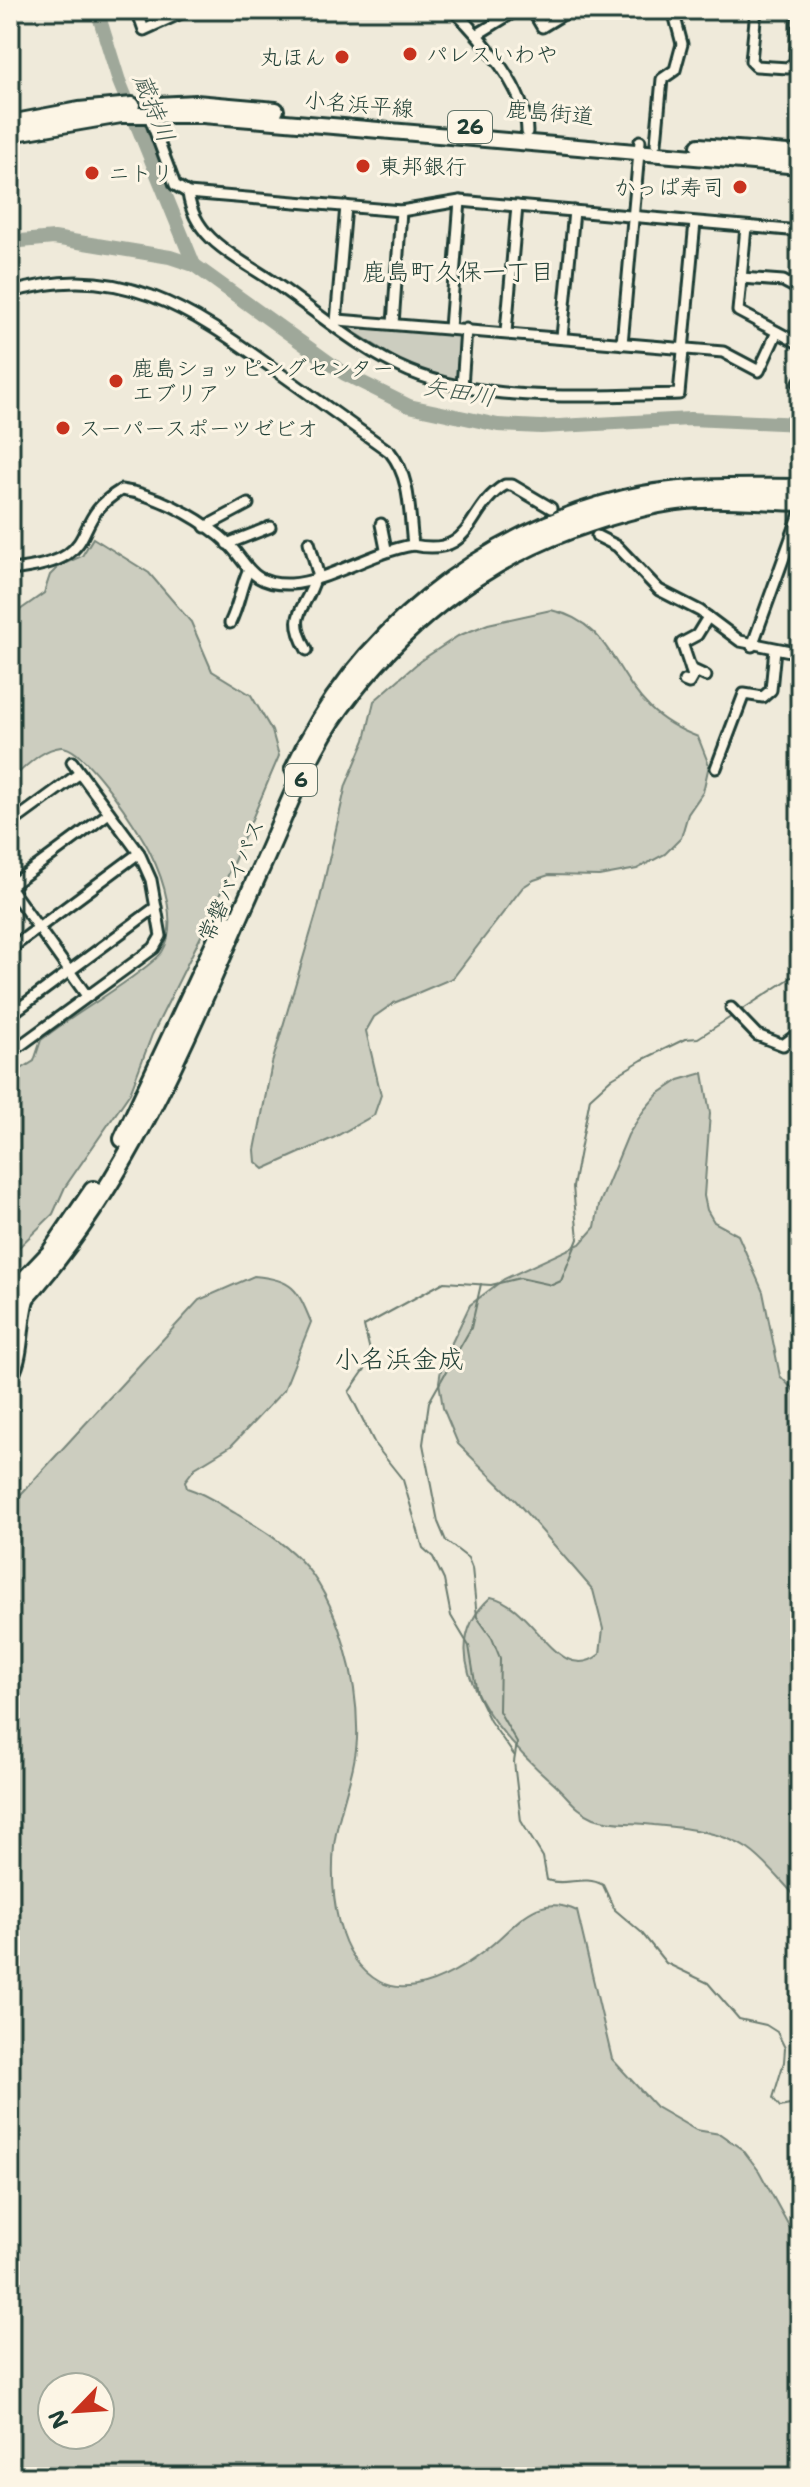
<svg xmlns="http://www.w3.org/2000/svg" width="810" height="2487" viewBox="0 0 810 2487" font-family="'Shantell Sans','Klee One',sans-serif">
	<rect width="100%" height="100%" fill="#efeada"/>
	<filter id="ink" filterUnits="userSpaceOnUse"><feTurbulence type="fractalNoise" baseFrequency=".0125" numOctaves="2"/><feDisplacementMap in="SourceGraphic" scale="16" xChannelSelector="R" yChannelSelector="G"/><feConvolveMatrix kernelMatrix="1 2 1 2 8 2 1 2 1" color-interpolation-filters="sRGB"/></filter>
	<g filter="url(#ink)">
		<g fill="#cccdbf" stroke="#76857a" stroke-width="2" fill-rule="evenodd">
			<polygon points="348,323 459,333 458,379 456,383 410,367 346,327"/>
			<path d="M93,538L149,573L191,622L212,671L251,695L272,731L279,756L208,922L152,1035L130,1093L65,1187L53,1214L10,1256V1076L34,1061L41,1040L53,1031C73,1016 151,968 162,952C179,925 163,878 150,852C140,831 84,745 61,747C41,749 25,768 10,780V617L44,593L50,575L59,566L82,556Z"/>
			<path d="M551,610C610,623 612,671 650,708C664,722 680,730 698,737L709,765L703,792L688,814L681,838L665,854L637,869L599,876L549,875L534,880L523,887L453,978L394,1003L374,1017L366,1031L381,1095L374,1115L333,1138L264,1169L256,1162L255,1150L272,1063L318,908L346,785L365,740L374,701L420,661L458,636L488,624Z"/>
			<path d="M703,1073L710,1113L704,1196L707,1210L714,1222L738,1235L763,1292L780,1376L800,1397V1901C784,1885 767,1862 748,1849C721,1831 685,1828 654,1825C634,1822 613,1825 594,1818C575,1810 568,1796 553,1783C505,1741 424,1657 491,1597C534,1605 558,1688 600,1654L603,1629L593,1590L516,1501L458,1444L443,1408L439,1382L442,1363L470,1305L504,1279L580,1244L595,1227L599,1205L628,1135L644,1110L658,1094L679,1080Z"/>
			<path d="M254,1276C293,1280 297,1288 311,1322L284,1390L231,1446L195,1468L185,1481L187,1488C206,1494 218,1503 235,1513C258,1527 280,1540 299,1559C339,1599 359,1684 357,1739C355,1775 338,1810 334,1846C330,1892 335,1957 380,1982C391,1988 404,1988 416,1986C446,1980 472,1962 494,1943C520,1920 540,1893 577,1911L612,2059L656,2107L696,2130L720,2134L743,2150L759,2171L800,2246V2477H10V1506L199,1300ZM100,2387V2435H52V2387Z"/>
		</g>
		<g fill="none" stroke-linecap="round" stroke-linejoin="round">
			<g stroke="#6c7d71" stroke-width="2">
				<polyline points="740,1011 800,972"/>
				<path d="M481,1284L471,1328L429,1402L423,1444L438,1522L446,1541L468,1558L472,1568L477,1617L492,1638L500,1658L499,1711L517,1743L514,1762L521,1821L543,1857L547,1880C566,1887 584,1874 603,1885L614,1909L641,1932L666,1963L708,1983L739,2019L766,2025L777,2032L785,2048L784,2062L773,2098L780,2107L800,2103"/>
				<polyline points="514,1755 490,1721 477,1694 469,1646 451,1616 444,1580 433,1557 423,1548 403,1480 376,1446 349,1392 372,1359 364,1326 444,1282 491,1285 520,1278 552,1285 561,1281 578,1239 573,1187 590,1098 612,1078 642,1060 685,1039 698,1038 734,1015"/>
			</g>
			<g stroke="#9fa89a" stroke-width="14">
				<polyline points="97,10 119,81 194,265"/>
				<polyline points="10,242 54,238 170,257 194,265 345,374 409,406 498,425 541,427 690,419 800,424"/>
			</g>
			<g stroke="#1f3d34" stroke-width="15">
				<g id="street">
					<polyline points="137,10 144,30 188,10"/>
					<path d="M453,10C482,38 527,91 527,132"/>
					<polyline points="532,10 542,27 570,10"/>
					<polyline points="756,10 751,61 756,66 788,68 795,62 798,10"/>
					<polyline points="478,34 517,10"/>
					<polyline points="148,113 175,185 188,193"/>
					<polyline points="656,143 662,79 675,70 682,44 673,10"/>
					<path d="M695,222L679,394C595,396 487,404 409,371C359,350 316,311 272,281C237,257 194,240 188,193L401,211L460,201L800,231"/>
					<polyline points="746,227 738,311 800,344"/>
					<polyline points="741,278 783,281 800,290"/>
					<path d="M10,293C116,258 192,310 274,369C313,397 351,424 390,452C411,478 409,512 413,545C475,558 465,509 505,485H512L551,508"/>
					<polyline points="338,320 723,352 759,371 777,332"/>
					<polyline points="336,322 346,206"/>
					<polyline points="393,324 401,211"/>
					<polyline points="450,328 460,201"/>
					<polyline points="506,332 517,206"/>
					<polyline points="562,337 574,211"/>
					<polyline points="622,344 640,141"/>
					<polyline points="798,384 800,380"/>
					<polyline points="462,387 466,329"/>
					<polyline points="381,524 386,549"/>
					<polyline points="205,527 248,504"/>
					<polyline points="597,536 617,546 659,590 700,611 740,641 800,653"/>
					<polyline points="309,542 319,577"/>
					<polyline points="227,544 270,527"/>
					<path d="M10,570C109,560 64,524 121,490C154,494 193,514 220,536C248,558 245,586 291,584C327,582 371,552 413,545"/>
					<path d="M230,623C239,605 240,589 248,571"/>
					<polyline points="752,646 800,513"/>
					<path d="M307,650C286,613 305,612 315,579"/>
					<polyline points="691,669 706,676"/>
					<polyline points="684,681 689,683 693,676 682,643 697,635 708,617"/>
					<polyline points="716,768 744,694 763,697 771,690 775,649"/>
					<polyline points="10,824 80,773"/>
					<polyline points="10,886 109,813"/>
					<polyline points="10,888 87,996"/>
					<polyline points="10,949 139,853"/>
					<polyline points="731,1008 757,1035 783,1045 800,1032"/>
					<polyline points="10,1015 156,907"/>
					<polyline points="10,1053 154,948 161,936 151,880 139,853 72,762"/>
				</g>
			</g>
			<g stroke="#1f3d34" stroke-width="20">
				<g id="primary">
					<polyline points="157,105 196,103 276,110"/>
					<polyline points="10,123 79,110 132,105"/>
					<polyline points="10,134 121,115 203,115 800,166"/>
					<polyline points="699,146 800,154"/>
				</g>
			</g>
			<g stroke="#1f3d34" stroke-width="22">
				<g id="highway">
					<path d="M294,769C355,635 482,534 624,499C681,485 741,488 800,488"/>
					<polyline points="123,1139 225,921"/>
					<polyline points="10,1295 50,1253 93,1190"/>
					<path d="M10,1314C130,1190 190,1027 259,872C284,818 305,756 341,707C400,627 477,564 570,530C611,515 659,500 702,499C734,498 767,501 800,502"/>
					<path d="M10,1374C21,1355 18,1324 25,1299"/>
				</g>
			</g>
			<use href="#street" stroke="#fcf5e5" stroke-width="9"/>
			<use href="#primary" stroke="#fcf5e5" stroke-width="14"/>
			<use href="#highway" stroke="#fcf5e5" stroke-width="16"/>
		</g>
	</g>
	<g fill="#c8321e" stroke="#fcf5e5" stroke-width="3">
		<circle cx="410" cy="54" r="8"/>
		<circle cx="342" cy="57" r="8"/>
		<circle cx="363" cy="166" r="8"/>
		<circle cx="92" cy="173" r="8"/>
		<circle cx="740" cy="187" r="8"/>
		<circle cx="116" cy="381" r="8"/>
		<circle cx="63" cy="428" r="8"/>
	</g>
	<g text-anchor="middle" stroke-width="6" stroke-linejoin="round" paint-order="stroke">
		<g fill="#fcf5e5" stroke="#617469" stroke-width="2">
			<rect x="448" y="111" width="44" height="32" rx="6"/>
			<rect x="285" y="764" width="32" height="32" rx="6"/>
		</g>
		<g font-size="20" font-weight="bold" fill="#1f3d34">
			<text x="470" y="134">26</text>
			<text x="301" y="787">6</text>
		</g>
		<g font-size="22" fill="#1f3d34" stroke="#fcf5e5" text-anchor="start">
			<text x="426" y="62">パレスいわや</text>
			<text x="326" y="65" text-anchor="end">丸ほん</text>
			<text x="379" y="174">東邦銀行</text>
			<text x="108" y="181">ニトリ</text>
			<text x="724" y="195" text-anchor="end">かっぱ寿司</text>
			<text x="132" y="376">鹿島ショッピングセンター<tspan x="132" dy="25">エブリア</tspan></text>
			<text x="79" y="436">スーパースポーツゼビオ</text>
		</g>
		<g font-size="22" fill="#1f3d34" stroke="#fcf5e5">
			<text transform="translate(359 104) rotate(5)" y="8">小名浜平線</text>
			<text transform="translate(550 112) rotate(5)" y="8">鹿島街道</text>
			<text transform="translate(231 880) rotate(-66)" y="8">常磐バイパス</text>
		</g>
		<g font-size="24" font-style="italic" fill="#455d53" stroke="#fcf5e5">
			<text transform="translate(154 108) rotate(68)" y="8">蔵持川</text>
			<text transform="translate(459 392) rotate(10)" y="8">矢田川</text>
		</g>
		<g font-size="24" fill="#1f3d34" stroke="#fcf5e5">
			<text x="458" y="280">鹿島町久保一丁目</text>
		</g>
		<g font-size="26" fill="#1f3d34" stroke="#fcf5e5">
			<text x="399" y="1368">小名浜金成</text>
		</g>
	</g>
	<rect width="810" height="2487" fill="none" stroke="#fcf5e5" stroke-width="40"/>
	<rect x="20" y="20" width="770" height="2447" fill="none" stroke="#1f3d34" stroke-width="3" filter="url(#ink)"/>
	<g transform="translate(76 2411) rotate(245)"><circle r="38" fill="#fcf5e5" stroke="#a4ab9e" stroke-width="2"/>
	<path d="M0-6L14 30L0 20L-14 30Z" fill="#c8321e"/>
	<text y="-12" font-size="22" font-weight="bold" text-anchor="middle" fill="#1f3d34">N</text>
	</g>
</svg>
